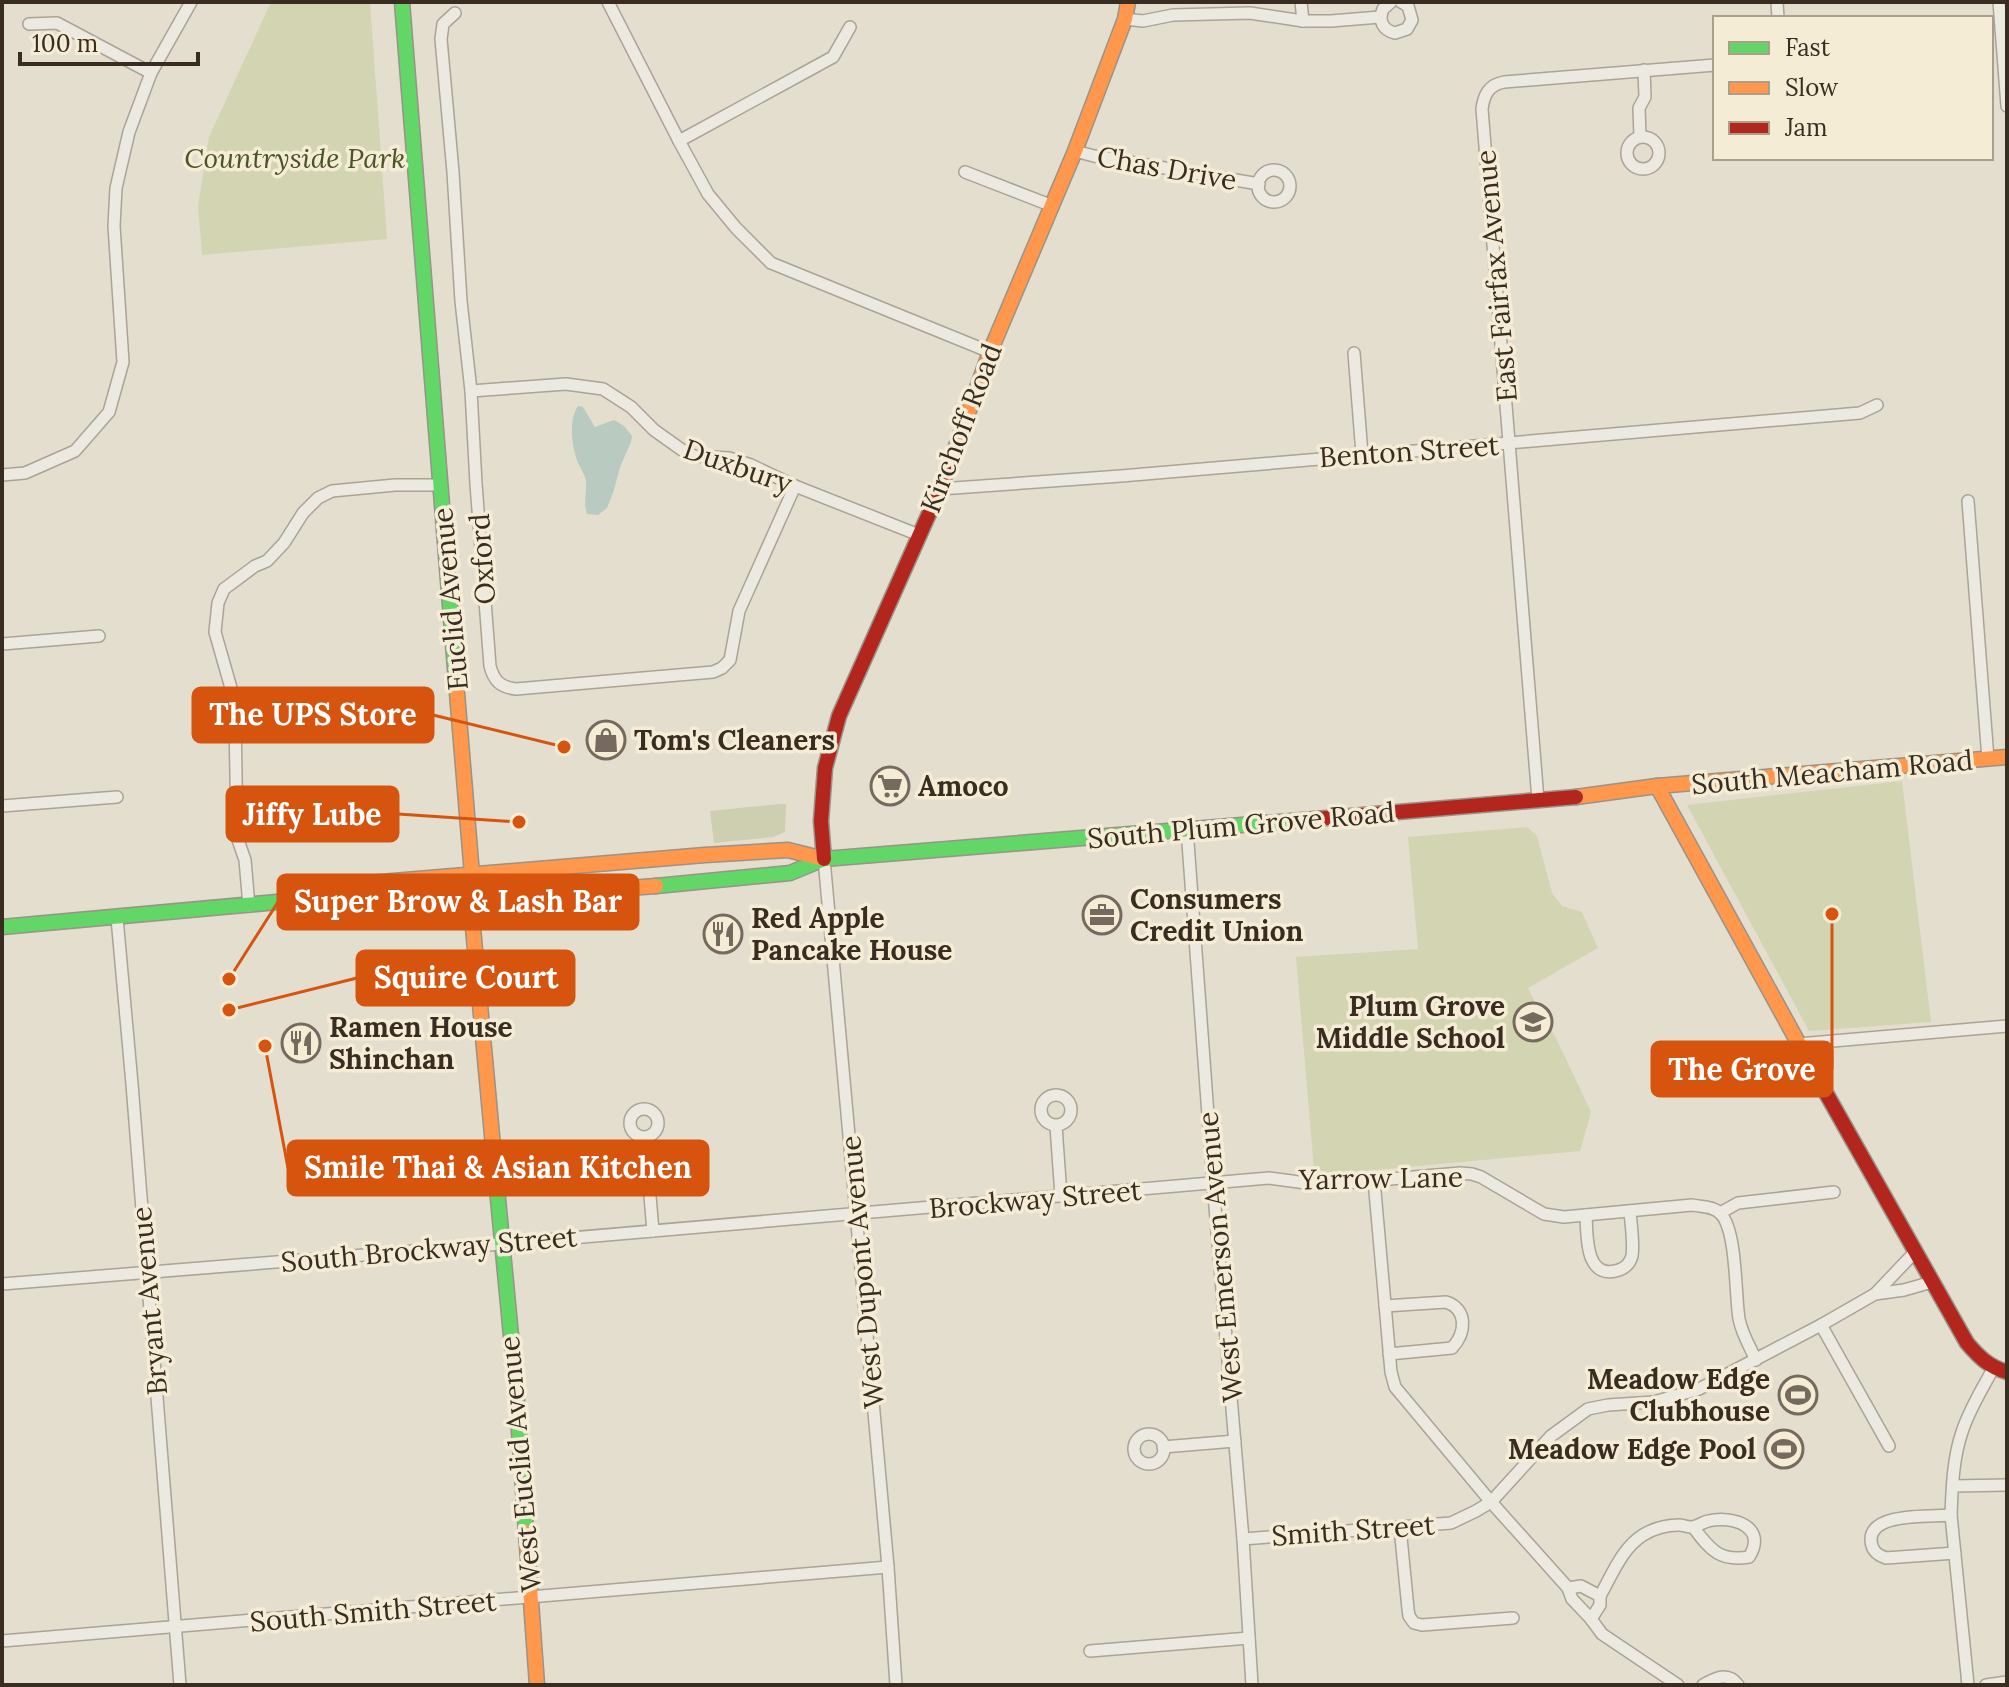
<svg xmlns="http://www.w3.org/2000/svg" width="2009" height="1687" viewBox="0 0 2009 1687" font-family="Lora,serif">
	<rect width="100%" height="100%" fill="#e4decf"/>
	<g fill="#d3d4b2">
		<polygon points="271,2 370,2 387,239 202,255 198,206 209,137"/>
		<polygon points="1902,781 1931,1022 1809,1031 1687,805"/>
		<polygon points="1527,827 1537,836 1552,893 1562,906 1582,912 1598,948 1528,988 1538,1009 1556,1038 1591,1112 1580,1151 1332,1174 1314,1170 1296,957 1418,949 1408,837"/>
	</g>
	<polygon fill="#ceceb1" points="778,804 786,804 785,832 773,837 714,843 710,811"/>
	<g fill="#b9cac0">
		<path d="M578,406L583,407L595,427L614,420L624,426L632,436L631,442L620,467L614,490L607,508L598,515L587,514C583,500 587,494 586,481C585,475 581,469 578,463C572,447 568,421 578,406Z"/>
		<polygon points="1782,1430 1796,1434 1791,1453 1778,1464 1770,1455 1779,1445"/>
	</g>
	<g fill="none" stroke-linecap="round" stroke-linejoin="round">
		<g stroke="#aaa397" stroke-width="14">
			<g id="street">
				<polyline points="608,2 679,141 708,194 736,228 771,263 990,352"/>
				<polyline points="1301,2 1303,21"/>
				<path d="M1391,2L1383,9C1378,21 1383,30 1395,33L1407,29L1412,20L1408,6L1401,2"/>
				<polyline points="1777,2 1778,18"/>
				<polyline points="1999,2 2007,106"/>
				<path d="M455,13L443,24L441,39L453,172L461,301L471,391L476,484L490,666C494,681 500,687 516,689L713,672L722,668L730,660L739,611L795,486"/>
				<polyline points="1125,19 1143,21 1173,15 1250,13 1303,21 1331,21 1380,17"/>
				<polyline points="29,24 57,23 151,73"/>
				<circle cx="1643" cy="153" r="16"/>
				<polyline points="1640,137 1639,108 1645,97 1644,70"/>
				<polyline points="679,141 833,57 850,27"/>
				<polyline points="1075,151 1094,156 1259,184"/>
				<circle cx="1274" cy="186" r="16"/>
				<polyline points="965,172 1050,205"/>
				<polyline points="1354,353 1362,454"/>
				<polyline points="471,391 566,384 603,389 631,407 654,430 682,450 694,456 729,458 751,465 795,486 919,535"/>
				<polyline points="2,475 25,473 75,451 109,412 123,362 114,226 116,188 129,132 151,73 191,2"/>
				<polyline points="940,489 1121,476 1860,413 1877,405"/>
				<polyline points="1968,501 1988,759"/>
				<polyline points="2,644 99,636"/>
				<path d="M1538,800L1482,109C1484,94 1489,85 1504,82L1715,65"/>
				<polyline points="2,806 117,797"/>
				<polyline points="1187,829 1213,1183 1243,1539 1252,1685"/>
				<polyline points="824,859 888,1567 896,1685"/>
				<polyline points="249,906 245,860 237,837 235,716 231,688 215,632 218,603 224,589 255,566 267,561 284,543 303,513 318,498 332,491 395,485 441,485"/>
				<polyline points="117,918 132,1084 180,1685"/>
				<polyline points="1798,1044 2007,1026"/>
				<circle cx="1056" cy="1110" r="15"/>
				<circle cx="644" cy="1123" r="14"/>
				<polyline points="1056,1126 1061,1196"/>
				<polyline points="645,1138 653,1231"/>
				<polyline points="1374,1180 1391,1372 1395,1387 1491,1502 1568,1588 1572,1599 1591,1619 1602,1634 1678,1685"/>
				<polyline points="1720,1213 1738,1203 1834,1192"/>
				<path d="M1586,1215C1587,1236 1585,1281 1619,1270C1625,1268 1630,1263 1632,1256C1634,1243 1631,1225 1630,1211"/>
				<path d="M2,1284L501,1244L1269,1178L1306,1183L1332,1184L1460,1173L1472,1174L1481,1177L1544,1214L1564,1217L1692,1205C1702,1207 1714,1206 1721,1214C1737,1232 1735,1294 1739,1319C1742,1334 1750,1347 1756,1360"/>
				<polyline points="1875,1294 1904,1290 1932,1282"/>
				<path d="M1385,1306L1446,1302C1468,1309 1466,1333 1452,1348L1389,1354"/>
				<polyline points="1821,1325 1889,1446"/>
				<circle cx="1149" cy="1449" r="15"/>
				<polyline points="1163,1447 1235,1441"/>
				<polyline points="1953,1486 2007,1485"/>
				<path d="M1951,1515C1931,1517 1872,1512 1871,1539C1871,1550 1877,1555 1886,1558L1955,1553"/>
				<polyline points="1400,1527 1408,1609 1409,1616 1414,1623 1422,1625 1513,1618"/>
				<polyline points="1243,1539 1451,1523 1476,1511 1491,1502 1551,1436 1588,1409 1608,1405 1654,1402 1699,1389 1821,1325 1875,1294 1915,1252"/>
				<path d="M1568,1588L1581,1586L1600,1596C1612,1575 1622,1548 1643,1535C1653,1529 1667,1525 1679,1525C1683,1525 1687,1527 1691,1527C1697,1527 1703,1522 1708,1521C1733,1515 1768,1527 1749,1557C1719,1562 1710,1549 1693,1527"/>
				<polyline points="1591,1619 1600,1605 1600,1596"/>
				<polyline points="2,1641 888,1567"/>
				<polyline points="1090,1651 1249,1638"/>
				<path d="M1703,1685C1715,1678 1728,1671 1738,1685"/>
				<path d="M1968,1685L1951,1515C1952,1488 1953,1458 1962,1432C1969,1410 1982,1389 1993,1369"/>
				<polyline points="1986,1685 2007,1682"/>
			</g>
		</g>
		<g stroke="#999388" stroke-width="17">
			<g id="fast">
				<polyline points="402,2 456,681"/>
				<polyline points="656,886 790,873 824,859 1315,819"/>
				<polyline points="2,927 288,901 308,888 369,883"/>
				<polyline points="494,1157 516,1388 526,1532"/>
			</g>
		</g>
		<g stroke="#999388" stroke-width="17">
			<g id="slow">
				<polyline points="954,452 990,352 1075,151 1125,19 1128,2"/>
				<polyline points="456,681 474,899 473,928 494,1157"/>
				<polyline points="1657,786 1822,1086"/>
				<polyline points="1576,797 1657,786 2007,757"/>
				<polyline points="369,883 705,855 788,850 824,859"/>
				<polyline points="288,901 310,911 656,886"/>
				<polyline points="526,1532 537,1685"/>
			</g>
		</g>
		<g stroke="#999388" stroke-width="17">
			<g id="jam">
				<polyline points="1315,819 1576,797"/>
				<polyline points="824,859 821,821 825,768 839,716 940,489 954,452"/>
				<path d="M1822,1086L1967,1343C1979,1357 1989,1367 2007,1372"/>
			</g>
		</g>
		<use href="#street" stroke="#ece9e0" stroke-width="11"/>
		<use href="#fast" stroke="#63d668" stroke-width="14"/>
		<use href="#slow" stroke="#ff974d" stroke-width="14"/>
		<use href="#jam" stroke="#b3261e" stroke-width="14"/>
	</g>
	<defs>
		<g id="shop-ring" transform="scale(2)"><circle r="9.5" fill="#f5ecd6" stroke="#756a5d" stroke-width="1.5"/><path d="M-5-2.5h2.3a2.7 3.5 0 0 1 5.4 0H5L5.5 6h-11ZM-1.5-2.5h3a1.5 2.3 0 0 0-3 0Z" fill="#756a5d"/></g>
		<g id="supermarket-ring" transform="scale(2)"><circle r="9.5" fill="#f5ecd6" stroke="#756a5d" stroke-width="1.5"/><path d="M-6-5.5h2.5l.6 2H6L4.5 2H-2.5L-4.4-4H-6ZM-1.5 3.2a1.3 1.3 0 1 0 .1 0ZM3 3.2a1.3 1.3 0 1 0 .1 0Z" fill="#756a5d"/></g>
		<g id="office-ring" transform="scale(2)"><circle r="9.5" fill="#f5ecd6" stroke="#756a5d" stroke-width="1.5"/><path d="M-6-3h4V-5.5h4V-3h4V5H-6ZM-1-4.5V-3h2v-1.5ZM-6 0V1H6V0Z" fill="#756a5d"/></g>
		<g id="restaurant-ring" transform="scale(2)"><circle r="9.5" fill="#f5ecd6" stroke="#756a5d" stroke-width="1.5"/><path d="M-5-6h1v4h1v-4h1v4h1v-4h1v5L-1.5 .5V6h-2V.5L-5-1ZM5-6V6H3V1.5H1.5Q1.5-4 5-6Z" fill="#756a5d"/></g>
		<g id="school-ring" transform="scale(2)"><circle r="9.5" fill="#f5ecd6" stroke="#756a5d" stroke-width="1.5"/><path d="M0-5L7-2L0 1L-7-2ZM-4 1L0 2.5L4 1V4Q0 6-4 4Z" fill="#756a5d"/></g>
		<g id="stadium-ring" transform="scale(2)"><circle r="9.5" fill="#f5ecd6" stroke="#756a5d" stroke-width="1.5"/><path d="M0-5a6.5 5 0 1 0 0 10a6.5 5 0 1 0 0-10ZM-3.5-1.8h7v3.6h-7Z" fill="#756a5d"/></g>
	</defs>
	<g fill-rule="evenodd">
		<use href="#shop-ring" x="606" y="740"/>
		<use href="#supermarket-ring" x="890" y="786"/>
		<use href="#office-ring" x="1102" y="915"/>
		<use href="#restaurant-ring" x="723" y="934"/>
		<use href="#school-ring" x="1533" y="1022"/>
		<use href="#restaurant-ring" x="301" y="1043"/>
		<use href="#stadium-ring" x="1798" y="1395"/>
		<use href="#stadium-ring" x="1784" y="1449"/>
	</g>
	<g text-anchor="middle" stroke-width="7" stroke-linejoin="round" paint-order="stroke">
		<g font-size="28" font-style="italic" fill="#495527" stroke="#f5ecd6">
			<text x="295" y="168">Countryside Park</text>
		</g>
		<g font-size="28" fill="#392c20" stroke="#f5ecd6">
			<text transform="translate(1167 168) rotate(10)" y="10">Chas Drive</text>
			<text transform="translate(1496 276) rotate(-95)" y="10">East Fairfax Avenue</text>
			<text transform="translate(961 428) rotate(-69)" y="10">Kirchoff Road</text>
			<text transform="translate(1409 451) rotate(-4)" y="10">Benton Street</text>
			<text transform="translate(738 466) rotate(19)" y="10">Duxbury</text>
			<text transform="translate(482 559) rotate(-94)" y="10">Oxford</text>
			<text transform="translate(450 599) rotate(-95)" y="10">Euclid Avenue</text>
			<text transform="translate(1832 772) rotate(-5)" y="10">South Meacham Road</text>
			<text transform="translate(1241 825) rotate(-5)" y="10">South Plum Grove Road</text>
			<text transform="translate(1381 1178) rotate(-1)" y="10">Yarrow Lane</text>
			<text transform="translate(1035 1199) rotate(-5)" y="10">Brockway Street</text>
			<text transform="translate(429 1249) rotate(-5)" y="10">South Brockway Street</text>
			<text transform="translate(1220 1257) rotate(-95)" y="10">West Emerson Avenue</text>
			<text transform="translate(862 1272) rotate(-95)" y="10">West Dupont Avenue</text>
			<text transform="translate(149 1301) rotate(-95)" y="10">Bryant Avenue</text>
			<text transform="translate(520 1464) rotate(-95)" y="10">West Euclid Avenue</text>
			<text transform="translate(1353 1530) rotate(-4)" y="10">Smith Street</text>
			<text transform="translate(373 1611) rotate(-5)" y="10">South Smith Street</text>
		</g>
		<g font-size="28" font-weight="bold" fill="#392c20" stroke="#f5ecd6" text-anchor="start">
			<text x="634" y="750">Tom's Cleaners</text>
			<text x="918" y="796">Amoco</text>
			<text x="1130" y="909">Consumers<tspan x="1130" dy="32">Credit Union</tspan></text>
			<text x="751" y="928">Red Apple<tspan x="751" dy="32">Pancake House</tspan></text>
			<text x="1505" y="1016" text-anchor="end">Plum Grove<tspan x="1505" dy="32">Middle School</tspan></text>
			<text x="329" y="1037">Ramen House<tspan x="329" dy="32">Shinchan</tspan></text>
			<text x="1770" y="1389" text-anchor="end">Meadow Edge<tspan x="1770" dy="32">Clubhouse</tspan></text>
			<text x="1756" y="1459" text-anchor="end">Meadow Edge Pool</text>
		</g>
	</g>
	<path fill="none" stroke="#d6540e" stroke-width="3" d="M564 747L433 715M519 822L398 814M229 979L278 902M229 1010L357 978M1832 914L1832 1069M265 1046L288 1168"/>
	<g fill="#d6540e" stroke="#f5ecd6" stroke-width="3">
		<circle cx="564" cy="747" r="8"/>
		<circle cx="519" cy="822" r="8"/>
		<circle cx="229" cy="979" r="8"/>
		<circle cx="229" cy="1010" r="8"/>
		<circle cx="1832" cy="914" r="8"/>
		<circle cx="265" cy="1046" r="8"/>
	</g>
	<g fill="#d6540e" stroke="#d6540e" stroke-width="3">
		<rect x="193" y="688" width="240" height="54" rx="8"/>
		<rect x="227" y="787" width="171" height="54" rx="8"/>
		<rect x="278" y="875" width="360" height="54" rx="8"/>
		<rect x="357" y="951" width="217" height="54" rx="8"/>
		<rect x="1652" y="1042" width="180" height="54" rx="8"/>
		<rect x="288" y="1141" width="420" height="54" rx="8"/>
	</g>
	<g font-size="30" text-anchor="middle" font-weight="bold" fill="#fff">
		<text x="313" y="725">The UPS Store</text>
		<text x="312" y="825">Jiffy Lube</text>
		<text x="458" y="912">Super Brow &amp; Lash Bar</text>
		<text x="466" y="988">Squire Court</text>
		<text x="1742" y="1080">The Grove</text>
		<text x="498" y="1178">Smile Thai &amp; Asian Kitchen</text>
	</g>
	<rect width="2009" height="1687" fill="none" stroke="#392c20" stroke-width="8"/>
	<rect x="1713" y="16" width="280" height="144" fill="#f5ecd6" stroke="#aa9f8d" stroke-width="2"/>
	<rect x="1729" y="42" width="40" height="12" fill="#63d668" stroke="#aa9f8d" stroke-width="2"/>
	<text x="1785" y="56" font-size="24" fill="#392c20">Fast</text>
	<rect x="1729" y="82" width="40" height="12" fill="#ff974d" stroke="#aa9f8d" stroke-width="2"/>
	<text x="1785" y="96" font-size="24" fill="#392c20">Slow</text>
	<rect x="1729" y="122" width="40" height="12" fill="#b3261e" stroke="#aa9f8d" stroke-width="2"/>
	<text x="1785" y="136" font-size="24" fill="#392c20">Jam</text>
	<path d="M20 52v12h178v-12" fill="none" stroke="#392c20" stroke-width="4"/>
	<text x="32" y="52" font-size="24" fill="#392c20" stroke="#f5ecd6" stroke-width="6" paint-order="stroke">100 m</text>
</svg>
